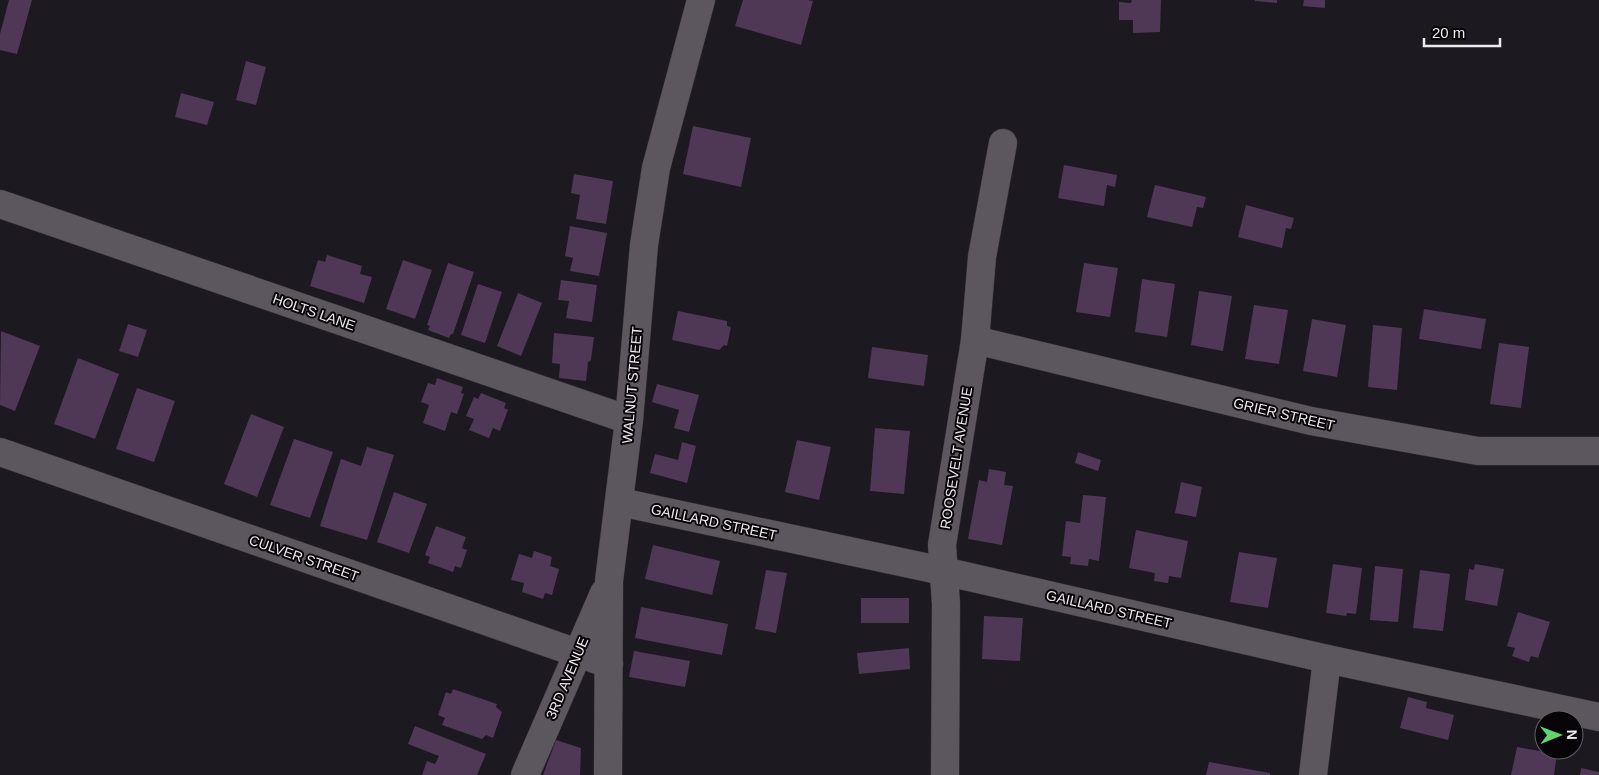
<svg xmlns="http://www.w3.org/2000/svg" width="1599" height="775" viewBox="0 0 1599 775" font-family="Helvetica,sans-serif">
	<rect width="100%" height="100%" fill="#1d1920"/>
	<g fill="#4e3855">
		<polygon points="9,0 32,0 17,54 0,50 0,34"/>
		<polygon points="743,0 808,0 813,1 801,45 735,26"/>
		<polygon points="1132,0 1161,0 1160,32 1133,33 1133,20 1119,20 1119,2 1131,3"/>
		<polygon points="1255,0 1277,0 1277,3 1255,1"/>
		<polygon points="1304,0 1325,0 1325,8 1303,6"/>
		<polygon points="246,61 266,67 256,105 236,100"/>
		<polygon points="181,93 214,102 207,125 175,117"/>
		<polygon points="693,126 751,138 741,187 683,174"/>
		<polygon points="1064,165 1117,175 1115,187 1107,185 1104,206 1058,198"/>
		<polygon points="574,174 613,181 606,224 576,219 580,195 571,193"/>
		<polygon points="1155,185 1206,197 1203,208 1197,207 1192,227 1147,217"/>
		<polygon points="1246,205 1294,218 1291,229 1286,228 1282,248 1238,237"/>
		<polygon points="570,226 607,233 599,276 570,271 573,258 565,256"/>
		<polygon points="327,255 362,266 360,274 372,277 364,303 310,286 318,260 325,262"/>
		<polygon points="403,260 432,270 415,319 386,309"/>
		<polygon points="448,263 474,272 453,334 451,334 449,338 428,330 430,326 427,325"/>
		<polygon points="1084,263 1118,268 1110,317 1076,312"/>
		<polygon points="1142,279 1175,284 1167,337 1135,332"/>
		<polygon points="561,280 597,285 592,322 566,318 569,301 558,300"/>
		<polygon points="478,284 502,292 485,343 461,335"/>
		<polygon points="1199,291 1232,296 1223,351 1191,345"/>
		<polygon points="518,293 542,303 521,356 497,346"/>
		<polygon points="1254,305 1288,310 1279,364 1245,359"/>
		<polygon points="1424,309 1486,319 1481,349 1419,339"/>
		<polygon points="678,311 727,321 727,326 731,327 727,346 724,345 719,350 672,340"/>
		<polygon points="1312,319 1346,325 1337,377 1303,371"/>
		<polygon points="128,324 147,330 138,357 119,351"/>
		<polygon points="1373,325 1402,328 1397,390 1368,387"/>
		<polygon points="1,331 40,346 15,411 0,405"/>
		<polygon points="554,333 594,337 591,360 588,362 586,381 559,378 560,364 552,363"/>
		<polygon points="1499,343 1529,347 1521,408 1490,404"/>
		<polygon points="872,347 928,355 924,386 868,378"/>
		<polygon points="78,358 119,374 95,439 54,424"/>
		<polygon points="437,378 463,387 461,393 464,394 457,414 451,412 445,431 423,423 429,405 421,402 428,383 435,385"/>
		<polygon points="657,384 699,395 689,432 674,428 679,410 652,402"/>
		<polygon points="137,388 175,401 154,462 116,449"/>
		<polygon points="481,393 506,403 504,408 508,410 500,431 493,428 489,438 469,430 474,419 466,416 474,397 478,399"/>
		<polygon points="251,414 284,427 257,497 224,484"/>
		<polygon points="875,428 910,431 904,494 870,491"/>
		<polygon points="294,439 333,452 310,518 270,505"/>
		<polygon points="797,440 831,447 819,500 785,492"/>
		<polygon points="682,442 696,446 687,483 650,473 655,454 678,460"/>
		<polygon points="367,447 394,455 367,540 320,526 341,459 361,466"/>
		<polygon points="1078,452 1101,460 1098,471 1075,463"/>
		<polygon points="989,469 1006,472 1004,485 1013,486 1002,545 968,539 979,480 987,482"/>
		<polygon points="1181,482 1202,487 1196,517 1175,513"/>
		<polygon points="394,492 427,504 409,553 377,542"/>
		<polygon points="1083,495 1106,497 1099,561 1089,559 1088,566 1070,564 1071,557 1062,556 1066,521 1080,523"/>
		<polygon points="436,526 466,537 462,548 467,550 461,568 455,566 453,572 428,563 430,557 425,555"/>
		<polygon points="1136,530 1188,541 1181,578 1169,576 1168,583 1154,581 1155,573 1129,568"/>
		<polygon points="653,545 720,561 712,595 645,579"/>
		<polygon points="534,551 552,557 550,566 559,569 552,595 545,593 543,599 522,592 524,583 511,580 519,554 532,558"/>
		<polygon points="1239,552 1277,558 1268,608 1230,602"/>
		<polygon points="1333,564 1362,568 1356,614 1347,613 1346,616 1326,613"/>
		<polygon points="1475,564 1504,569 1497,606 1465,600 1469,569 1474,570"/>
		<polygon points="1375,566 1403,569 1398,622 1370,620"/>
		<polygon points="766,570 787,573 776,633 755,629"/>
		<polygon points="1420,570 1450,574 1443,631 1413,628"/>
		<rect x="861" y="598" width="48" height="25"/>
		<polygon points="641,607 728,624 722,655 635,638"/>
		<polygon points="1518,612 1550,622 1538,658 1531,656 1529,662 1512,656 1515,648 1507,646"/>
		<polygon points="984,616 1023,618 1020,661 982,659"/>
		<polygon points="909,648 910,669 859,674 857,653"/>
		<polygon points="634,651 690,661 685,687 629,677"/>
		<polygon points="453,689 497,704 496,707 502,712 493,738 486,735 482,739 442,725 445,718 438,715 446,692 451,694"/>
		<polygon points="1408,697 1427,702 1426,708 1454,715 1448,740 1400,728"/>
		<polygon points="415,726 486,754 477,775 422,775 427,761 435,764 439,756 408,744"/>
		<polygon points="556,740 581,748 580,775 543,775"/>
		<polygon points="1517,747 1557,754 1554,775 1511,775"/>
		<polygon points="1209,762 1270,773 1270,775 1206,775"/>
		<polygon points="1581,768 1599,772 1599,775 1580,775"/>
	</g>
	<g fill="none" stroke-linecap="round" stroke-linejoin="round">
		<g stroke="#363338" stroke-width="29">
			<g id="minor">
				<polyline points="0,204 629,420"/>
				<polyline points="975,340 1311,421 1478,451 1599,451"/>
				<polyline points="0,452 609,664"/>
				<polyline points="620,502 943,571 1327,659 1599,717"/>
				<polyline points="525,775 604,593"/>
				<polyline points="608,775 609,581 629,420 644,245 656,168 701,0"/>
				<polyline points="945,775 946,604 942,545 975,340 982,257 1003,143"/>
				<polyline points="1313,775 1327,659"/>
			</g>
		</g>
		<use href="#minor" stroke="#5c565f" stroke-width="28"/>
	</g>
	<g text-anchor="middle" stroke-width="4" stroke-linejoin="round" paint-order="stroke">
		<g font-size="14" fill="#ece9ef" stroke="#070508">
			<text transform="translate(314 312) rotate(19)" y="5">HOLTS LANE</text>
			<text transform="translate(632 385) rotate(-85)" y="5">WALNUT STREET</text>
			<text transform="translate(1284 414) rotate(13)" y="5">GRIER STREET</text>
			<text transform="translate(956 458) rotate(-81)" y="5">ROOSEVELT AVENUE</text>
			<text transform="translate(714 522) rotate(12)" y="5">GAILLARD STREET</text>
			<text transform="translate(304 558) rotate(19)" y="5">CULVER STREET</text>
			<text transform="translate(1109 609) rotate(13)" y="5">GAILLARD STREET</text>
			<text transform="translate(567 678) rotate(-67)" y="5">3RD AVENUE</text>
		</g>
	</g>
	<g transform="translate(1559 735) rotate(89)"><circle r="24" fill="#070508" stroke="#636064"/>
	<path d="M0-4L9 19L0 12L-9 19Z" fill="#61d46a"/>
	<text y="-8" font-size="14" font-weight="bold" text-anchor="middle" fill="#ece9ef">N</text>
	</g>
	<path d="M1424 38v8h76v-8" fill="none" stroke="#ece9ef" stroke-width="2.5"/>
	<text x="1432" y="38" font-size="15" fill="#ece9ef" stroke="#070508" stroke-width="4" paint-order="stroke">20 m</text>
</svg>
